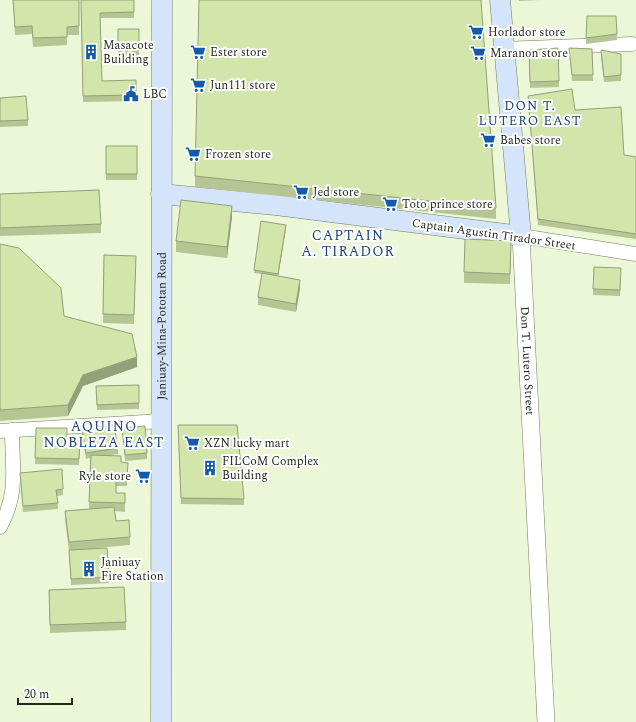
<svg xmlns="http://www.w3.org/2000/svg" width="636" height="722" viewBox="0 0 636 722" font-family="Spectral,serif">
	<rect width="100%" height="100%" fill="#ecf7d8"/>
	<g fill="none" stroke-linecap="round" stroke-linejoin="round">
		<g stroke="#737c61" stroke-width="15">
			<g id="minor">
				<polyline points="504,49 632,44"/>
				<polyline points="521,236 636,254"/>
				<polyline points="0,431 161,421"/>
				<path d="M0,527C19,493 12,467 12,430"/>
			</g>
		</g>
		<g stroke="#737c61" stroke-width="18">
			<g id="tertiary">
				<path id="s1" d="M521,236L546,722"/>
			</g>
		</g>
		<g stroke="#737c61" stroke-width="21">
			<g id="secondary">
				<polyline points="161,194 276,205 521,236 500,0"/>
				<path id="s2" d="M161,722L162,0"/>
			</g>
		</g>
		<use href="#minor" stroke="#fff" stroke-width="14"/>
		<use href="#tertiary" stroke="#fff" stroke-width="17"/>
		<use href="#secondary" stroke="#d4e4fa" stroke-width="20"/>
	</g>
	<g fill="#b5c593">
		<polygon points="13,0 79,0 79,35 67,35 67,45 33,47 32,34 15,35"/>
		<polygon points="81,0 134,0 134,18 100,18 102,81 136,80 136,101 83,102"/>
		<polygon points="519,0 540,0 519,1"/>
		<polygon points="118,29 139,29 139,60 118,61"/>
		<polygon points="617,34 617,40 586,44 586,38"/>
		<polygon points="569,48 592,49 593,81 572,81"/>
		<polygon points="601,50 621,54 621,81 604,82 601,56"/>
		<polygon points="529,56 559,81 559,87 530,88"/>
		<polygon points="528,96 575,110 624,155 636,157 636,239 538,225"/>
		<polygon points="0,98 28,120 28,126 0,127"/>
		<rect x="106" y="146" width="31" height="34"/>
		<polygon points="195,176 496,208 496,219 195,187"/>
		<polygon points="0,194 101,224 101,233 0,236"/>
		<polygon points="232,217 227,258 176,252 176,241"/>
		<polygon points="286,228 278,276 300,288 296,312 258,305 258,297 262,274 254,273 254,270"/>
		<polygon points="0,244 64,316 137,367 83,386 68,416 0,421"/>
		<polygon points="511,252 510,284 464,283 464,272"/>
		<polygon points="104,255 136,256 134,324 103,323"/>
		<polygon points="621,274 620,296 593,295 593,289"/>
		<polygon points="139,385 139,409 97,410 96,386"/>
		<polygon points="178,425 244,499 244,505 181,504"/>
		<polygon points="36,428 67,441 80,441 79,465 35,464"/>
		<polygon points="122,428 147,453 147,459 125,461"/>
		<polygon points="82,429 118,448 118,454 111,455 121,462 128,471 127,486 116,486 116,493 125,493 125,512 115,511 116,521 130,537 130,545 96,548 109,577 109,583 71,585 69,551 65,520 65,511 89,509 90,458 86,459 82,435"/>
		<polygon points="20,473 63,489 63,495 57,496 58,509 23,512"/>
		<polygon points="49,590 126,622 126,630 50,633"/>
	</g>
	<g fill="#93a078">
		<polygon points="232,206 232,217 227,258 227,247"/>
		<polygon points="286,225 286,228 278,277 278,274"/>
		<polygon points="300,280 300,288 296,312 296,304"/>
		<polygon points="137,357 137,367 83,386 68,416 68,405 83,375"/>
	</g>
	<g fill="#d2e5ab" stroke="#93a078">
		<polygon points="13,0 79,0 79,26 67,27 67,37 33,38 32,26 15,27"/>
		<polygon points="81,0 134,0 134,12 100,13 102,81 136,80 136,95 83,96"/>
		<polygon points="199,0 481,0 496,208 195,176"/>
		<polygon points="587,16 616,16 617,34 586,38"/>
		<polygon points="118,29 139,29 139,49 118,50"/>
		<polygon points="558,48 559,81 530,82 529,50"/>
		<polygon points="569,48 592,49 593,75 572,75"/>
		<polygon points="601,50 621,54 621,75 604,77"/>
		<polygon points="572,89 575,110 621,107 624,155 636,157 636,234 538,219 528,96"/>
		<polygon points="26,96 28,120 0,121 0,98"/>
		<rect x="106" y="146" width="31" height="28"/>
		<polygon points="99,190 101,224 0,228 0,194"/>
		<polygon points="181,200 232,206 227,247 176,241"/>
		<polygon points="261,221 286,225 278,274 254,270"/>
		<polygon points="465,239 511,241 510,274 464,272"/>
		<polygon points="0,244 19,248 61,288 64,316 132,334 137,357 83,375 68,405 0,410"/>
		<polygon points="104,255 136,256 134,315 103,314"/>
		<polygon points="594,267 621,268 620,290 593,289"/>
		<polygon points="262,273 300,280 296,304 258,297"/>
		<polygon points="139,385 139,403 97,405 96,386"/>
		<polygon points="114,425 118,448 86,453 82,429"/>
		<polygon points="178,425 237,425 244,499 181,498"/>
		<polygon points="145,426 147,453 125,455 122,428"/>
		<polygon points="36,428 67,428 67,441 80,441 79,459 35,458"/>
		<polygon points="91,455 121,456 121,462 128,463 127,478 116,477 116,493 125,493 125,503 89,502"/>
		<polygon points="62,469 63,489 56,490 58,503 23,506 20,473"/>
		<polygon points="114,507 116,521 129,520 130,537 69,542 65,511"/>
		<polygon points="107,548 109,577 71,579 69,550"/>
		<polygon points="124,587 126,622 50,625 49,590"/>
	</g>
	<defs>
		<g id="supermarket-bare" transform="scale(1.2)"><path d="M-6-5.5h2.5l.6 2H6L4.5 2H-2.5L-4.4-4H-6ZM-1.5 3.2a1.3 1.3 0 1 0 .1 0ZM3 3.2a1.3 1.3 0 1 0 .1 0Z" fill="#1559a9" stroke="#fff" stroke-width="2.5" paint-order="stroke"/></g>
		<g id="building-bare" transform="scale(1.2)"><path d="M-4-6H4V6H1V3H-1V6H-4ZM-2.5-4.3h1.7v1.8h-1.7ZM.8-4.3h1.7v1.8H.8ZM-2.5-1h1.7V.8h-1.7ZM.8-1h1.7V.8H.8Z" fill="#1559a9" stroke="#fff" stroke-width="2.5" paint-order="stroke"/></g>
		<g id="civic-bare" transform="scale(1.2)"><path d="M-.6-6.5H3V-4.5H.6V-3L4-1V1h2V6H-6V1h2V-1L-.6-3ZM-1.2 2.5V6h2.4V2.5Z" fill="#1559a9" stroke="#fff" stroke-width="2.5" paint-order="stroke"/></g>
	</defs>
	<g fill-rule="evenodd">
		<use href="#supermarket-bare" x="476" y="32"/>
		<use href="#building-bare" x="91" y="52"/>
		<use href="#supermarket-bare" x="198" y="52"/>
		<use href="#supermarket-bare" x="478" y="53"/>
		<use href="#supermarket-bare" x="198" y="85"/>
		<use href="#civic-bare" x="131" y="94"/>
		<use href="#supermarket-bare" x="488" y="140"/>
		<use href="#supermarket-bare" x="193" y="154"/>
		<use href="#supermarket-bare" x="301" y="192"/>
		<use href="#supermarket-bare" x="390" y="204"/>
		<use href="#supermarket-bare" x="192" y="443"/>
		<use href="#building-bare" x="210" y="468"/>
		<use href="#supermarket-bare" x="143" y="476"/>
		<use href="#building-bare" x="89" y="569"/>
	</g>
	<g text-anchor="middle" stroke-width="4" stroke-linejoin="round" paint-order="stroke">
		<g font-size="12" fill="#24281c" stroke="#fff" text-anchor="start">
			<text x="488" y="36">Horlador store</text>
			<text x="103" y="49">Masacote<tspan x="103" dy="14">Building</tspan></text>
			<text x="210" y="56">Ester store</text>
			<text x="490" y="57">Maranon store</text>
			<text x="210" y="89">Jun111 store</text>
			<text x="143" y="98">LBC</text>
			<text x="500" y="144">Babes store</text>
			<text x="205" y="158">Frozen store</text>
			<text x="313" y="196">Jed store</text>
			<text x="402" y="208">Toto prince store</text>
			<text x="204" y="447">XZN lucky mart</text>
			<text x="222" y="465">FILCoM Complex<tspan x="222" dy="14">Building</tspan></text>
			<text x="131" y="480" text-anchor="end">Ryle store</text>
			<text x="101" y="566">Janiuay<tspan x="101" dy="14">Fire Station</tspan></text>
		</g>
		<g font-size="12" fill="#24281c" stroke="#fff">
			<text transform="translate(494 234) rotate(8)" y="4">Captain Agustin Tirador Street</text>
			<text dy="4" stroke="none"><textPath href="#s2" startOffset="396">Janiuay-Mina-Pototan Road</textPath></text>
			<text dy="4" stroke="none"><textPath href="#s1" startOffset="125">Don T. Lutero Street</textPath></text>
		</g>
		<g font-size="13" letter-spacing="1" fill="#1b4479" stroke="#fff">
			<text x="530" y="110">DON T.<tspan x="530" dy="15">LUTERO EAST</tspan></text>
		</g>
		<g font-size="14" letter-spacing="1" fill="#1b4479" stroke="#fff">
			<text x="348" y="240">CAPTAIN<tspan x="348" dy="16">A. TIRADOR</tspan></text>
			<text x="104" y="431">AQUINO<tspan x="104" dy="16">NOBLEZA EAST</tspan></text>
		</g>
	</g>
	<path d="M18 698v6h54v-6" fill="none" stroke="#24281c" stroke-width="2"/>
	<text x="24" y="698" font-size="12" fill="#24281c" stroke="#ffffff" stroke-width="3" paint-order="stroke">20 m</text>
</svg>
